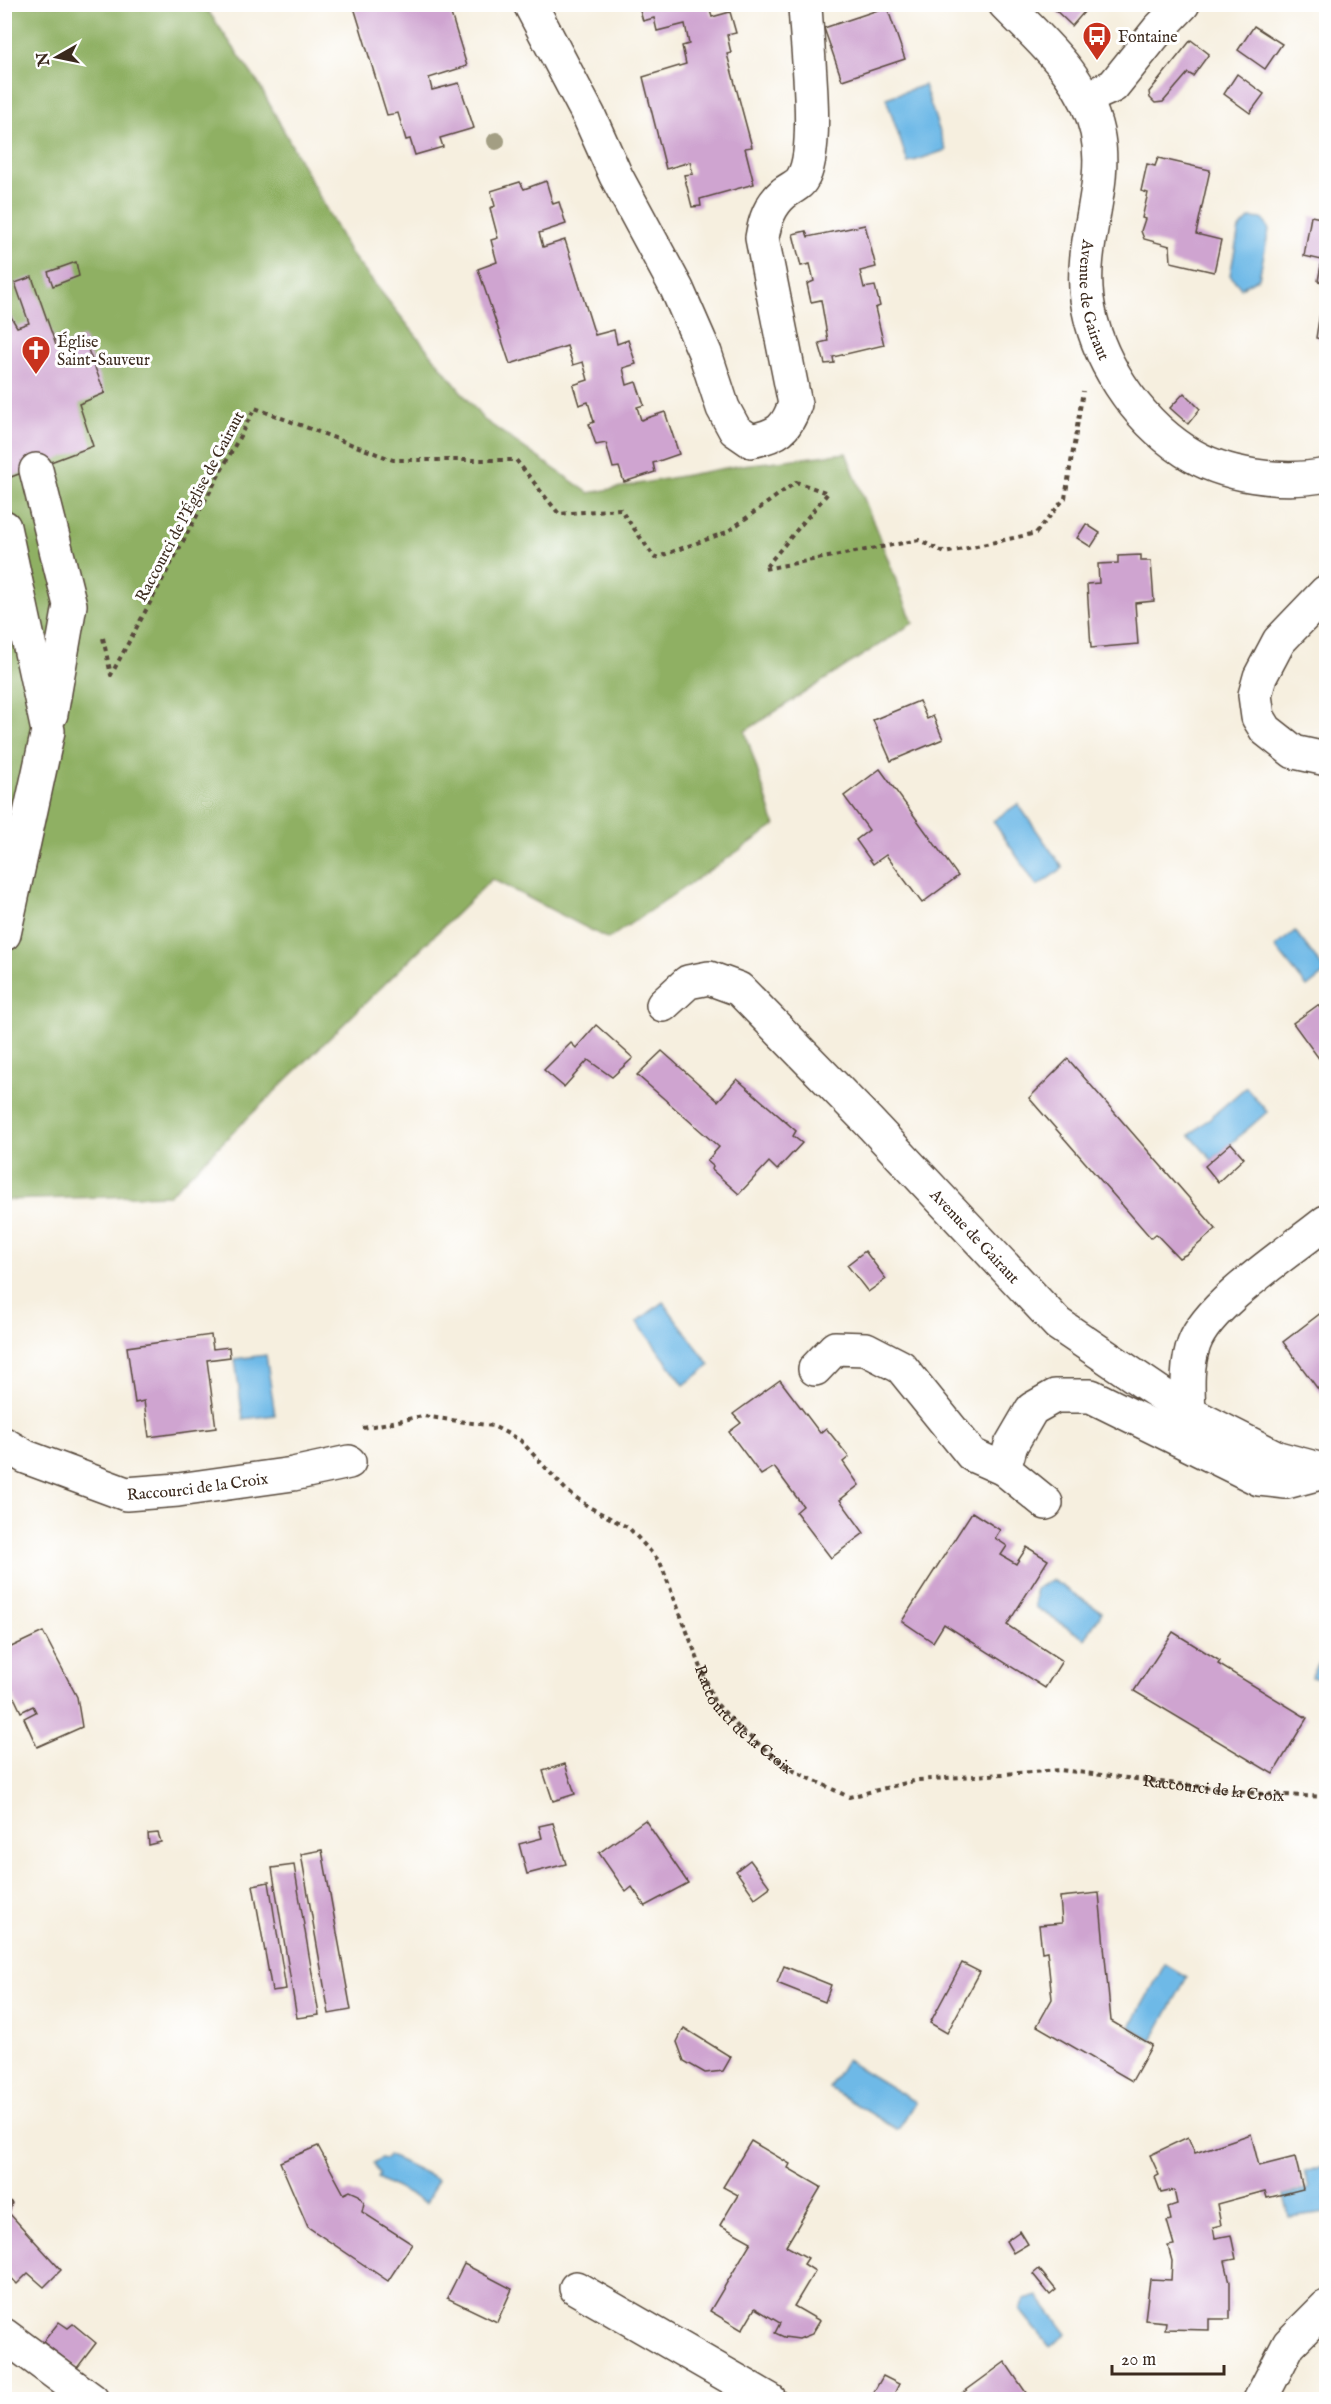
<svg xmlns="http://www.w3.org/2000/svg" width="1331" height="2404" viewBox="0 0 1331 2404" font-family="'IM FELL English',serif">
	<rect width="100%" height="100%" fill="#fff"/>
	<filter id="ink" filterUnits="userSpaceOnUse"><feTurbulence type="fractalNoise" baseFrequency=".0167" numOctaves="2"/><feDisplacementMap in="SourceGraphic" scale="12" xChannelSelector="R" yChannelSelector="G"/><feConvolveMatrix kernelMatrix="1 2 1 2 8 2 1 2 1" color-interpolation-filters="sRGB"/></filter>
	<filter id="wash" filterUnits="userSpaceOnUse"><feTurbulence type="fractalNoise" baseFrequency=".008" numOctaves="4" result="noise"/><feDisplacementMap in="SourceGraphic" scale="24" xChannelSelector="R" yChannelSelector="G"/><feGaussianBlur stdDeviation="1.35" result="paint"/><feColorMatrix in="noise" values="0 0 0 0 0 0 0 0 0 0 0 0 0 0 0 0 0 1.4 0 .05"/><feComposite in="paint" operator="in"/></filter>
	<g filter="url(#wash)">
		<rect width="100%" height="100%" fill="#f6efdf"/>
		<polygon fill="#8fb064" stroke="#656d41" stroke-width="1.5" points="4,5 204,5 258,83 350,253 483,419 589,493 742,465 846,453 913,623 745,731 775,826 608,939 492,879 169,1195 5,1200"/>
		<g fill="#6eb9e7" stroke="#547282" stroke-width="1.5">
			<polygon points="924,85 946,150 908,163 886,98"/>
			<polygon points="1250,218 1263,219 1269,230 1259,278 1241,288 1230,275 1239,229"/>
			<polygon points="1018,804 1063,868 1037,886 993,821"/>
			<polygon points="1295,931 1326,972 1307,987 1275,947"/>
			<polygon points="1246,1087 1267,1112 1212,1160 1190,1135"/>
			<polygon points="663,1302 710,1365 684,1385 637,1322"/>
			<polygon points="266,1355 275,1415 243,1419 235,1359"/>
			<polygon points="1052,1580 1102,1612 1085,1639 1035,1607 1035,1589"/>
			<polygon points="1324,1655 1326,1657 1326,1691 1322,1691 1322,1680 1311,1677"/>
			<polygon points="1165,1964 1187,1977 1152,2040 1130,2027"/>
			<polygon points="846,2060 915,2102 898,2130 829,2088"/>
			<polygon points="388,2155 438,2179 426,2203 377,2178 379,2175 374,2163 380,2158 386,2159"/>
			<polygon points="1325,2165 1326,2212 1289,2217 1284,2195 1309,2189 1305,2172"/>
			<polygon points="1038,2296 1067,2334 1050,2347 1020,2310 1024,2300"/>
		</g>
		<g id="blocks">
			<g fill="#cfa4d0">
				<polygon points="353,4 448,4 467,66 429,78 432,90 459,83 474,128 440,138 443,147 415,155 410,139 406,140 398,113 387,115"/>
				<polygon points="638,4 708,4 712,17 730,12 736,33 727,35 731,53 727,54 752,147 745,148 754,184 700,199 701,206 692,207 684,175 693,174 690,162 666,169 643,77 686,64 682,46 689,44 685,24 657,31 654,18 643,21"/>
				<polygon points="1049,4 1091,4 1072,26"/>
				<polygon points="887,7 905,59 842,80 824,28"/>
				<polygon points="1254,26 1282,44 1265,69 1238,50"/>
				<polygon points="1191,40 1209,54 1193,76 1188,73 1163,102 1155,103 1150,98 1149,92"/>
				<polygon points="1237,74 1264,94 1250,113 1224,94"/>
				<polygon points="1158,158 1210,170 1196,234 1221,240 1214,272 1171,262 1170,246 1144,239 1141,231 1145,219 1142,218 1148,193 1141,191 1147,164 1155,166"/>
				<polygon points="546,181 553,204 559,202 566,224 539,233 543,247 565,240 595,335 614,330 617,344 628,340 636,364 623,368 627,385 636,382 644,405 637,407 641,420 665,412 679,454 653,463 655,472 624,482 619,467 613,468 606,443 596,445 589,424 594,422 588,402 579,405 573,385 588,380 583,362 573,365 567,346 510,364 478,269 497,262 491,240 498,238 490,208 495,206 491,191 520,182 524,189"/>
				<polygon points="1311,216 1326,219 1326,283 1318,281 1322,260 1304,256"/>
				<polygon points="865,225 876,267 860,271 864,288 875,286 880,306 875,308 884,345 833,357 834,363 825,364 819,343 828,341 821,300 811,302 807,284 814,281 810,264 801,266 793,234 806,231 808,237"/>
				<polygon points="4,260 11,280 4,281"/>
				<polygon points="76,262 79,276 53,286 48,272"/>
				<polygon points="32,277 57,348 83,337 105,393 79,404 93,446 11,477 4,460 4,312 10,315 17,327 29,323 15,283"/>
				<polygon points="1320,313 1326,314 1326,340 1316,338"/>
				<polygon points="1184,393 1200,409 1188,424 1170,408"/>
				<polygon points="1086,524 1100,533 1091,547 1077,538"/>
				<polygon points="1141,555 1141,561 1151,561 1154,601 1135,603 1138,644 1091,648 1087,584 1099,583 1098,564 1118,563 1118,556"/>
				<polygon points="919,701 927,719 933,716 943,739 891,761 873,720"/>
				<polygon points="880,769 958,876 922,903 886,855 873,864 856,840 869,830 844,796"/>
				<polygon points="1318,1005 1326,1017 1326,1055 1320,1060 1293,1023"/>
				<polygon points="596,1025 633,1058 612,1077 588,1060 564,1087 544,1070 571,1043 576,1048"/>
				<polygon points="662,1051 718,1101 737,1079 796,1131 793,1136 802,1143 777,1170 769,1162 739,1194 712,1170 713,1166 707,1161 719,1147 637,1075"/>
				<polygon points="1068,1059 1216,1229 1187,1254 1179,1258 1156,1234 1151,1238 1029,1098"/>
				<polygon points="1231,1143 1244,1158 1218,1182 1205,1166"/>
				<polygon points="865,1251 886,1279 868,1292 847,1265"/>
				<polygon points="1326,1309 1326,1400 1283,1342"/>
				<polygon points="211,1335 213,1349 229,1347 230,1357 207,1360 216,1428 149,1437 144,1401 135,1403 127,1347"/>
				<polygon points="780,1380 820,1433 826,1428 849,1457 843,1462 859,1485 840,1500 864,1533 831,1558 796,1512 803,1506 774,1467 761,1475 729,1432 741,1423 733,1414"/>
				<polygon points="972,1512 1000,1530 995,1538 1007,1546 1001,1555 1016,1564 1027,1547 1048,1560 1007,1625 1062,1661 1045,1688 944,1624 933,1642 902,1621"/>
				<polygon points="43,1632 77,1697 82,1727 37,1747 24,1718 36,1712 33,1706 21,1712 12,1693 6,1696 4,1694 4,1654 8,1652 7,1649"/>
				<polygon points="1173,1632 1220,1661 1218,1664 1307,1718 1273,1774 1134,1691"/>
				<polygon points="565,1764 575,1794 553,1801 543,1771"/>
				<polygon points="645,1820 688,1883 645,1906 632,1887 626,1892 599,1853"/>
				<polygon points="553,1823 566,1864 527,1874 519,1844 542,1838 539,1826"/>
				<polygon points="158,1833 161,1842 149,1845 148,1834"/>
				<polygon points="322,1850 351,2010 329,2014 301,1854"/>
				<polygon points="750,1860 770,1887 755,1898 736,1871"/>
				<polygon points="294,1865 319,2015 297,2018 272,1868"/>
				<polygon points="269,1882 286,1989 272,1991 253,1885"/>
				<polygon points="1099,1893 1111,2021 1152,2045 1132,2081 1037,2026 1052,1999 1047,1951 1042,1952 1039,1925 1062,1923 1060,1897"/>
				<polygon points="962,1963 980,1972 947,2033 930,2023"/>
				<polygon points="784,1966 831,1985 825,2002 777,1983"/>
				<polygon points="684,2028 731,2057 723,2071 705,2073 684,2061 677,2042"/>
				<polygon points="1251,2134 1259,2166 1295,2157 1303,2189 1267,2198 1265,2191 1217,2204 1221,2225 1213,2227 1215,2238 1231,2235 1236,2259 1225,2261 1230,2282 1230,2319 1209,2319 1209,2330 1165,2329 1166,2322 1145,2320 1150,2279 1171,2280 1172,2261 1168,2246 1174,2245 1167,2221 1171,2220 1168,2207 1177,2204 1174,2190 1161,2193 1155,2177 1159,2175 1150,2155 1188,2137 1195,2153"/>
				<polygon points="751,2141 790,2164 788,2168 821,2187 786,2246 808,2258 804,2264 815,2271 794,2306 820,2321 812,2334 799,2339 784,2337 775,2333 780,2323 755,2308 742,2330 710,2311 751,2242 720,2225 738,2195 723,2187"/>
				<polygon points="318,2146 344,2194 350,2191 359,2195 364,2203 362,2212 412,2244 388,2281 308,2227 280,2162"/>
				<polygon points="5,2197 12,2203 9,2213 61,2270 44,2287 28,2273 17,2284 5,2271"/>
				<polygon points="1020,2231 1028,2244 1013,2253 1006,2241"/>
				<polygon points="464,2264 512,2289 497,2322 447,2298"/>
				<polygon points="1039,2269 1056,2290 1050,2295 1033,2274"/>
				<polygon points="59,2322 68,2328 73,2324 96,2343 77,2368 43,2342"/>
				<polygon points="1005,2362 1031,2400 953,2400"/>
				<polygon points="883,2376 899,2384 891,2400 871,2397"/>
			</g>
		</g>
	</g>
	<g filter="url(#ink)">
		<use href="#blocks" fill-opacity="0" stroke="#57483b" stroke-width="1.5"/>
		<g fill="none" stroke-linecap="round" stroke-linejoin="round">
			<g stroke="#57483b" stroke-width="36">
				<g id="minor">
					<path d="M530,4L589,116L616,176L677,289L705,353L723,408L735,430L751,441C778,435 786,430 795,404L762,238C765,220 770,205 784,193C789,189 799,185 802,179C821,151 806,41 805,4"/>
					<path id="s2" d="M1005,4C1042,42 1085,77 1097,132C1109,187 1079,242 1087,299C1095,358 1135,418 1185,451C1223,476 1283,484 1326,475"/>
					<polyline points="1086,98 1113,86 1158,30 1183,4"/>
					<polyline points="36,470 70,605 51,714"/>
					<polyline points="4,527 48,731 4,934"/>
					<polyline points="1326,592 1279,641 1260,677 1255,695 1258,717 1266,730 1294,752 1326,759"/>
					<path id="s3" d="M663,1005L688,982L709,978L739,989L868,1121L1058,1324L1189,1413L1278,1458L1326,1471"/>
					<polyline points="815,1369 835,1348 866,1349 901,1367 972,1455 1004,1469"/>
					<path d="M1189,1413C1188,1390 1186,1366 1194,1344C1208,1304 1292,1250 1326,1222"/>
					<path id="s4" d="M4,1444L26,1457L126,1494L178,1490L293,1474L349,1462"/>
					<polyline points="1046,1503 1004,1469 1011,1445 1032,1409 1055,1396 1091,1396 1259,1479 1286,1482 1316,1474"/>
					<polyline points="576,2288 770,2400"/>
					<polyline points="4,2335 92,2400"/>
					<polyline points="1260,2400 1289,2344 1326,2307"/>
				</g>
			</g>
			<g stroke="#57483b" stroke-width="4" stroke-dasharray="4.5 4.5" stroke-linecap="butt">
				<polyline points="103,638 111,675 255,408 393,460 516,460 559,514 620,509 655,558 727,532 796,482 828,493 764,569 919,540 945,553 1036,533 1065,498 1083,391"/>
				<path id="s1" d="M363,1428L423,1416L493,1426L520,1440L567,1491L589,1507L629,1528L660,1562L714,1701L740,1729L790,1769L849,1797L918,1780L1060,1770L1262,1794L1326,1797"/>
			</g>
			<use href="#minor" stroke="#fff" stroke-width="33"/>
		</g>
		<circle fill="#a39e83" cx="496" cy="141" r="9"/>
	</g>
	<defs>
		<g id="bus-pin" transform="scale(1.5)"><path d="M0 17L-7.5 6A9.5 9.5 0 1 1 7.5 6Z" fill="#c8321e" stroke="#fff"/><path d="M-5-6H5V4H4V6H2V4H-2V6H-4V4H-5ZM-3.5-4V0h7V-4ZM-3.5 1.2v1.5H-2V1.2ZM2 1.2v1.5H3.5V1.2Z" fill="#fff"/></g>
		<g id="church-pin" transform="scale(1.5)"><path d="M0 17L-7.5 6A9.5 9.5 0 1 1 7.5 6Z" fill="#c8321e" stroke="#fff"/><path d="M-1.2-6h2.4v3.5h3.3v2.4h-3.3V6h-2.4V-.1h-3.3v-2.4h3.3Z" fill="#fff"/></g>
	</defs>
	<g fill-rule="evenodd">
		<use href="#bus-pin" x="1097" y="36"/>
		<use href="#church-pin" x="36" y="350"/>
	</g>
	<g text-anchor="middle" stroke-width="6" stroke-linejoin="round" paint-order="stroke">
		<g font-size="16" fill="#3b2a1e" stroke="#fff" text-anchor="start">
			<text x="1118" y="42">Fontaine</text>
			<text x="57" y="347">Église<tspan x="57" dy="18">Saint-Sauveur</tspan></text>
		</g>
		<g font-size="16" fill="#3b2a1e" stroke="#fff">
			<text dy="6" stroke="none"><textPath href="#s2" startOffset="330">Avenue de Gairaut</textPath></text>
			<text transform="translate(189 506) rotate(-62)" y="6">Raccourci de l'Église de Gairaut</text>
			<text dy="6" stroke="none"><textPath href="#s3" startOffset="429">Avenue de Gairaut</textPath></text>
			<text dy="6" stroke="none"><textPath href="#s4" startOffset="204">Raccourci de la Croix</textPath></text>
			<text dy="6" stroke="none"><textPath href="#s1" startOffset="532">Raccourci de la Croix</textPath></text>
			<text dy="6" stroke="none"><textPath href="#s1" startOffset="1035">Raccourci de la Croix</textPath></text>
		</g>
	</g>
	<rect width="1331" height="2404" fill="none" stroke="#fff" stroke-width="24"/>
	<g transform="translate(57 57) rotate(261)" stroke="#ffffff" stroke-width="4.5" paint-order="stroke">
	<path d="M0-4.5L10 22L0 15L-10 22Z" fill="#3b2a1e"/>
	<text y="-9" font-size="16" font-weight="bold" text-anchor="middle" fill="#3b2a1e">N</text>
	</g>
	<path d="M1112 2365v9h112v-9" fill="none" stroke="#3b2a1e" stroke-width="3"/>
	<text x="1121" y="2365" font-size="18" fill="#3b2a1e" stroke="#ffffff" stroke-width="4.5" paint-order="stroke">20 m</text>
</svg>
